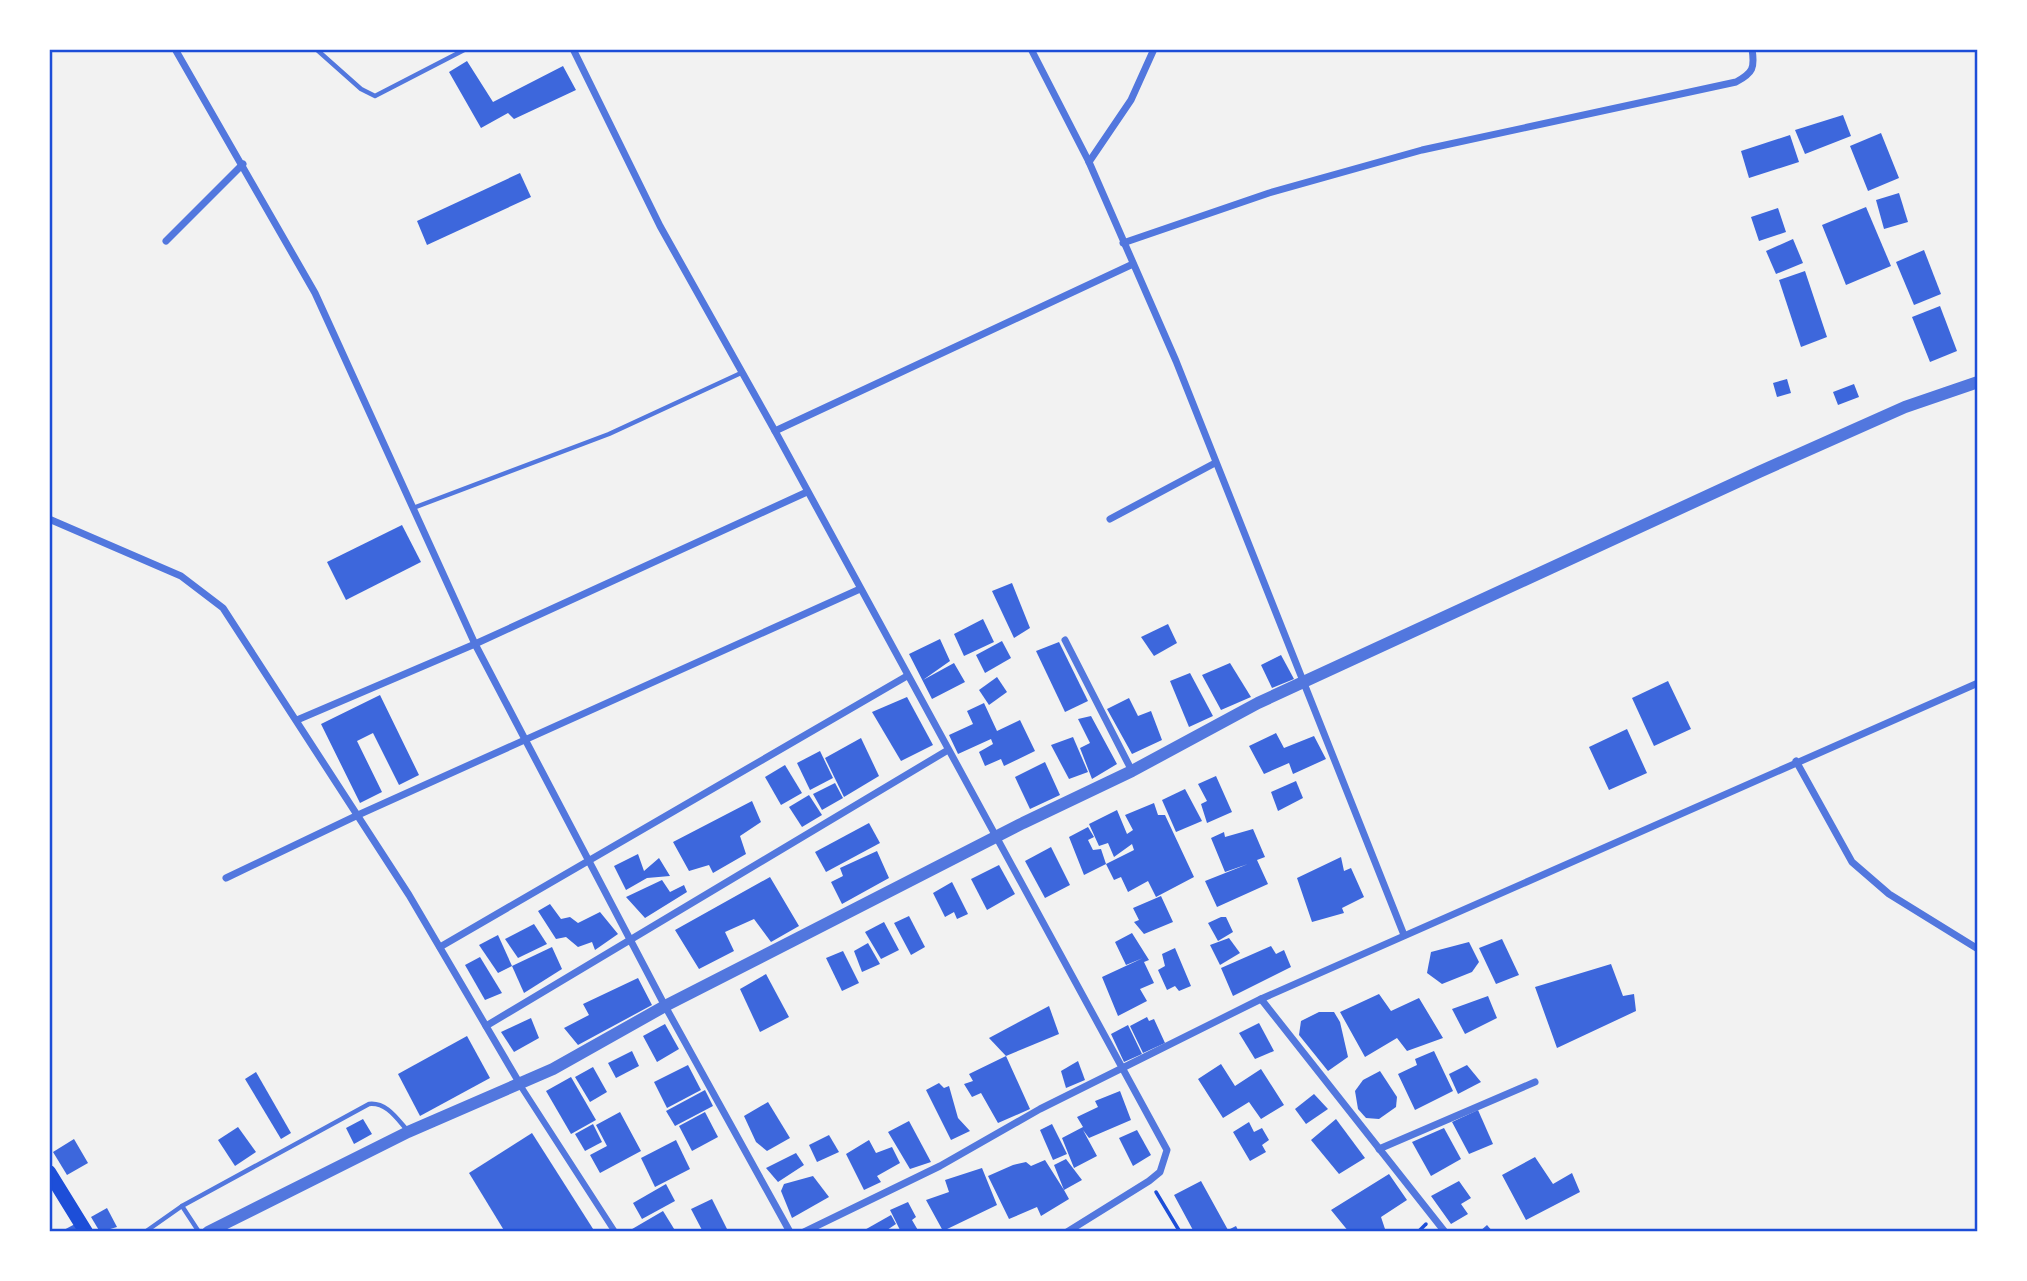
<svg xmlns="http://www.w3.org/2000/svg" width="2027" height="1281" viewBox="0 0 2027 1281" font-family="'Noto Sans',sans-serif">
	<rect width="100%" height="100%" fill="#f2f2f2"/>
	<g fill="#3d67dc">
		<polygon points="467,61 493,102 563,66 576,90 514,119 508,113 481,128 449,72"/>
		<polygon points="1843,115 1851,136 1805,154 1795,130"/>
		<polygon points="1881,133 1899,178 1868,191 1850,146"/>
		<polygon points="1790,135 1799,162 1749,178 1741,151"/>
		<polygon points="520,173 531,197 427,245 417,221"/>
		<polygon points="1899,193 1908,222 1884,229 1876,200"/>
		<polygon points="1866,207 1891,266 1846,285 1822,225"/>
		<polygon points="1778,208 1786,232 1759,241 1751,217"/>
		<polygon points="1793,239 1803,263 1776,274 1766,251"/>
		<polygon points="1924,250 1941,294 1914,305 1896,262"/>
		<polygon points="1805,271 1827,337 1801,347 1779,280"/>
		<polygon points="1940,306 1957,351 1930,362 1912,317"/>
		<polygon points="1787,379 1791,393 1777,397 1773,383"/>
		<polygon points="1854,384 1859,397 1838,405 1833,392"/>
		<polygon points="402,525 421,562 346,600 327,562"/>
		<polygon points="1012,583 1030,628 1014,638 992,591"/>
		<polygon points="983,619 994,642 964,656 954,634"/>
		<polygon points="1168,624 1177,643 1154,656 1141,637"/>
		<polygon points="940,639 950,661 923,680 954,663 965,682 932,699 909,654"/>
		<polygon points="1002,641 1011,658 985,673 976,655"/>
		<polygon points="1059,642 1088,701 1065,712 1036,651"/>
		<polygon points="1281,655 1294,679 1272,688 1261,665"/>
		<polygon points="1230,663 1251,697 1221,710 1202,675"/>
		<polygon points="1190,673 1213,716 1189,727 1170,681"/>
		<polygon points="997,677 1007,692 989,705 979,690"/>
		<polygon points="1668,681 1691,729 1654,746 1632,698"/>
		<polygon points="380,695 419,775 399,785 373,733 357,741 382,792 360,803 321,724"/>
		<polygon points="907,697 933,745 901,761 872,712"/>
		<polygon points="1129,698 1138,716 1151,711 1162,740 1132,754 1107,709"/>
		<polygon points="984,703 997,731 1020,720 1035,751 1004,766 1001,759 985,766 979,752 993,744 991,739 958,754 949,735 973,724 967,711"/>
		<polygon points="1091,716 1117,764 1092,779 1080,748 1090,743 1078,719"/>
		<polygon points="1627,729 1647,773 1609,790 1589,747"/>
		<polygon points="1276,733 1284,748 1314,736 1326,759 1293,774 1289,763 1264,774 1249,746"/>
		<polygon points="1073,737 1088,772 1069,779 1051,745"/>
		<polygon points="861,738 879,776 844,797 825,758"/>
		<polygon points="820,751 833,778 810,790 797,763"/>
		<polygon points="1045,762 1060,795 1030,809 1015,777"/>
		<polygon points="785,765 802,793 781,805 765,777"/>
		<polygon points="1216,776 1232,812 1207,823 1201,804 1207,801 1198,784"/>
		<polygon points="1296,781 1303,798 1278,811 1271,792"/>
		<polygon points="835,783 843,798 822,810 813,794"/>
		<polygon points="1185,789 1202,821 1176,832 1162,800"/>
		<polygon points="809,795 822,815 802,827 789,807"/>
		<polygon points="752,801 761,822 740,836 746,854 713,873 709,865 689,871 673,842"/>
		<polygon points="1154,803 1158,815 1165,815 1194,877 1156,897 1148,881 1128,892 1121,877 1114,880 1106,864 1134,850 1132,844 1114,857 1108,843 1099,846 1089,824 1117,810 1127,834 1133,830 1125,815"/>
		<polygon points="869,823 880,843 826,872 815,852"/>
		<polygon points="1088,827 1094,837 1088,840 1093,850 1101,849 1106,864 1084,875 1069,837"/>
		<polygon points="1253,829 1265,857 1257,860 1268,884 1217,907 1205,881 1248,864 1225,872 1211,838 1224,832 1225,837"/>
		<polygon points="1051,847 1070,885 1045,898 1025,861"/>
		<polygon points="877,851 889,878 842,904 831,882 843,876 840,868"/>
		<polygon points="638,854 644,871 659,858 670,876 647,878 626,890 614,866"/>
		<polygon points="1341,857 1344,871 1351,868 1364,897 1342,908 1344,913 1312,922 1297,878"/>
		<polygon points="999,865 1015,894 987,910 971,879"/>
		<polygon points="770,877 799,926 771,942 754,919 725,932 734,951 699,969 675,930"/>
		<polygon points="662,880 670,892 684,885 687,892 645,918 626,897"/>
		<polygon points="952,882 968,914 957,919 954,912 945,917 933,893"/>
		<polygon points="1161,896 1173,922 1144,934 1134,922 1139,920 1133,908"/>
		<polygon points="550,904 561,919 570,917 578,923 600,912 618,934 595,950 592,942 578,947 566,937 556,939 538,911"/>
		<polygon points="909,916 925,947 911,955 894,923"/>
		<polygon points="1221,917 1226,917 1233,932 1218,941 1208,923"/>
		<polygon points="884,922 899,950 881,959 865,932"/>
		<polygon points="534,924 547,944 518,958 505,939"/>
		<polygon points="1132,933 1149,960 1144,962 1154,983 1140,989 1147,1001 1118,1016 1102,977 1143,958 1126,965 1115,942"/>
		<polygon points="498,935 512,966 498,973 479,945"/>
		<polygon points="1229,938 1240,953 1220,965 1210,945"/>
		<polygon points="1502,939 1519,975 1496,984 1479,948"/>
		<polygon points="1469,942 1479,962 1472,972 1442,984 1427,973 1431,952"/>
		<polygon points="868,943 880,964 862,972 854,951"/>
		<polygon points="1271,946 1276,954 1284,950 1291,967 1233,996 1221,968"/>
		<polygon points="552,947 562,969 524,993 512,966"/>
		<polygon points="1175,948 1191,986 1179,991 1175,986 1167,990 1158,970 1165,966 1162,954"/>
		<polygon points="843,951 859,983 842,991 826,958"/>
		<polygon points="480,957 502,993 485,1000 465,965"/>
		<polygon points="1611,964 1623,996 1634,994 1636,1011 1557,1048 1535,987"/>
		<polygon points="766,974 789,1017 760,1032 740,989"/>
		<polygon points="638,978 652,1005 578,1045 564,1028 589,1015 583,1004"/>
		<polygon points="1379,994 1391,1011 1419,998 1443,1038 1407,1051 1397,1038 1365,1057 1340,1012"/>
		<polygon points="1488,996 1497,1018 1465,1034 1452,1009"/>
		<polygon points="1049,1006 1059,1034 1006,1056 989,1038"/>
		<polygon points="1319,1012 1334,1012 1340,1022 1348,1057 1328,1071 1299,1035 1301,1021"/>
		<polygon points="1147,1017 1149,1021 1154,1019 1165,1043 1143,1053 1130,1026"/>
		<polygon points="531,1018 539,1038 514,1052 501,1032"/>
		<polygon points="1259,1023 1274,1051 1255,1059 1239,1033"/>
		<polygon points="665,1024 679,1049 657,1062 643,1036"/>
		<polygon points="1128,1025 1142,1054 1124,1062 1111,1034"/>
		<polygon points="467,1036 490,1078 420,1116 398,1074"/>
		<polygon points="632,1051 639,1066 616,1078 608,1063"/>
		<polygon points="1434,1051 1453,1091 1415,1110 1398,1074 1417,1065 1415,1059"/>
		<polygon points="1006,1056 1030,1109 998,1123 981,1093 972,1097 964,1084 973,1081 969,1074"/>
		<polygon points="1078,1061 1085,1080 1066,1088 1061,1071"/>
		<polygon points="1221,1064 1235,1086 1261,1069 1284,1105 1261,1119 1249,1102 1223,1118 1198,1079"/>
		<polygon points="688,1065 701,1090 667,1108 654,1082"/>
		<polygon points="1467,1065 1481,1082 1458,1094 1449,1074"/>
		<polygon points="593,1067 607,1092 590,1102 575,1077"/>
		<polygon points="1380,1071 1397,1097 1396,1107 1379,1119 1366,1118 1358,1109 1355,1091 1363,1080"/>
		<polygon points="256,1072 291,1133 281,1139 245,1079"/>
		<polygon points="571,1077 596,1120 571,1134 546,1091"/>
		<polygon points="939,1083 944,1088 949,1086 958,1118 970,1131 951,1140 926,1090"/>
		<polygon points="705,1090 713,1106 675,1126 666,1111"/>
		<polygon points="1120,1091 1131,1120 1089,1138 1083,1130 1097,1156 1074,1168 1062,1138 1083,1127 1077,1117 1098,1107 1095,1101"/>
		<polygon points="1314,1094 1328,1109 1306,1124 1295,1109"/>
		<polygon points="768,1102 790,1138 767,1151 756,1142 744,1116"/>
		<polygon points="1478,1110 1493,1144 1469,1154 1452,1122"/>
		<polygon points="620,1112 641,1151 600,1173 590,1155 607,1146 596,1125"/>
		<polygon points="705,1112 718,1137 692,1151 679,1126"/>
		<polygon points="363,1119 372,1134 354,1144 346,1128"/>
		<polygon points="1336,1119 1365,1158 1339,1174 1311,1140"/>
		<polygon points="909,1121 931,1162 910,1169 888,1132"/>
		<polygon points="1249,1122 1254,1132 1262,1128 1269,1140 1262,1145 1266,1152 1250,1161 1233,1132"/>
		<polygon points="593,1124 602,1142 585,1151 575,1134"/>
		<polygon points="1052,1124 1067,1154 1053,1160 1040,1130"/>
		<polygon points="238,1127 256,1152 235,1166 218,1140"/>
		<polygon points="1444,1128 1461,1159 1431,1176 1412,1142"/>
		<polygon points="1137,1130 1151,1155 1133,1166 1119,1138"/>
		<polygon points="532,1133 595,1232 505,1232 469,1173"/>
		<polygon points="829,1135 839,1152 817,1162 809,1145"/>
		<polygon points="74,1139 88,1163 67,1175 53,1152"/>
		<polygon points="676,1140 690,1169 655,1187 641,1158"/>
		<polygon points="869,1140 876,1153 892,1147 900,1163 877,1176 881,1182 864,1190 846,1154"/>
		<polygon points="796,1153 804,1165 778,1182 766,1168"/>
		<polygon points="1535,1157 1553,1184 1572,1173 1580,1192 1526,1220 1502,1175"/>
		<polygon points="1066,1159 1082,1180 1064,1190 1069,1199 1041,1216 1037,1207 1009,1219 988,1176 1013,1165 1026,1162 1031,1166 1045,1160 1064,1190 1054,1165"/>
		<polygon points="982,1168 997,1205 943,1231 926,1200 949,1192 945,1180"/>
		<polygon points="1389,1174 1407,1200 1381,1217 1386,1232 1349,1232 1331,1210"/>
		<polygon points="813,1176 829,1197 792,1218 781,1191 784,1184"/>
		<polygon points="1201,1181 1228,1230 1236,1226 1239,1232 1194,1232 1174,1195"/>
		<polygon points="1459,1181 1471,1198 1461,1204 1468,1214 1451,1224 1431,1196"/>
		<polygon points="666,1184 675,1201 642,1219 633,1203"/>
		<polygon points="712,1199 727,1229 703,1232 691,1209"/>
		<polygon points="908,1202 916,1217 912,1220 919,1232 901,1232 890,1210"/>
		<polygon points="107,1208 117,1227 100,1232 91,1217"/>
		<polygon points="663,1211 676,1232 627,1232"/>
		<polygon points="891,1215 896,1224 884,1232 861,1232"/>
		<polygon points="75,1224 80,1232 60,1232"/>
		<polygon points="1487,1225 1493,1232 1479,1232"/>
	</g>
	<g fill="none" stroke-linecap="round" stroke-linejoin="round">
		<g stroke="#1d4ed8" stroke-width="3.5">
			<polyline points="1156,1192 1180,1232"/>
			<polyline points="1418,1232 1426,1224"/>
		</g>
		<g stroke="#5277de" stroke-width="4.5">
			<polyline points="316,49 361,89 375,96 466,49"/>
			<polyline points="413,508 609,434 741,373"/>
			<polyline points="182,1206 199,1232"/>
			<path d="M145,1232L182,1206L369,1104C387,1102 397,1119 408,1131"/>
		</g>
		<polyline stroke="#5277de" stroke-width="6" points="520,1085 615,1232"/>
		<g stroke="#5277de" stroke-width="7">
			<polyline points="175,49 315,293 475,644 665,1006 790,1232"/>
			<polyline points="573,49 660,226 775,431 1167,1150 1160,1172 1149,1181 1067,1232"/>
			<polyline points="1031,49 1089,162 1176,361 1404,935"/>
			<polyline points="1089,162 1131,100 1154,49"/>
			<polyline points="166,241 243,164"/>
			<path d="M1123,243L1269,193L1422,150L1736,82C1753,73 1755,68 1752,49"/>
			<polyline points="775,431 1133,264"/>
			<polyline points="49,519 181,576 223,608 409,895 520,1084"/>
			<polyline points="1110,519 1215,463"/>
			<polyline points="1065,640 1132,771"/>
			<polyline points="297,720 475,644 807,492"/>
			<polyline points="1796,761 1852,862 1889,894 1978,949"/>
			<polyline points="226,878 358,815 860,589"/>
			<polyline points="440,947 907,676"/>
			<polyline points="1261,999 1445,1232"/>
			<polyline points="486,1026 948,750"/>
			<polyline points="1379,1149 1535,1082"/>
			<polyline points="804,1232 940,1166 1040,1109 1261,999 1978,683"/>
		</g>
		<polyline stroke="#5277de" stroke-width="12" points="208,1232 408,1132 553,1069 665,1006 1023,823 1132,771 1258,703 1759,472 1905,407 1978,382"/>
		<polyline stroke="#1d4ed8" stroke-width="14" points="49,1172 86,1232"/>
	</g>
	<rect width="2027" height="1281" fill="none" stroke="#ffffff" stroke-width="102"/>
	<rect x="51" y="51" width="1925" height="1179" fill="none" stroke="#1d4ed8" stroke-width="2.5"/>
</svg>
